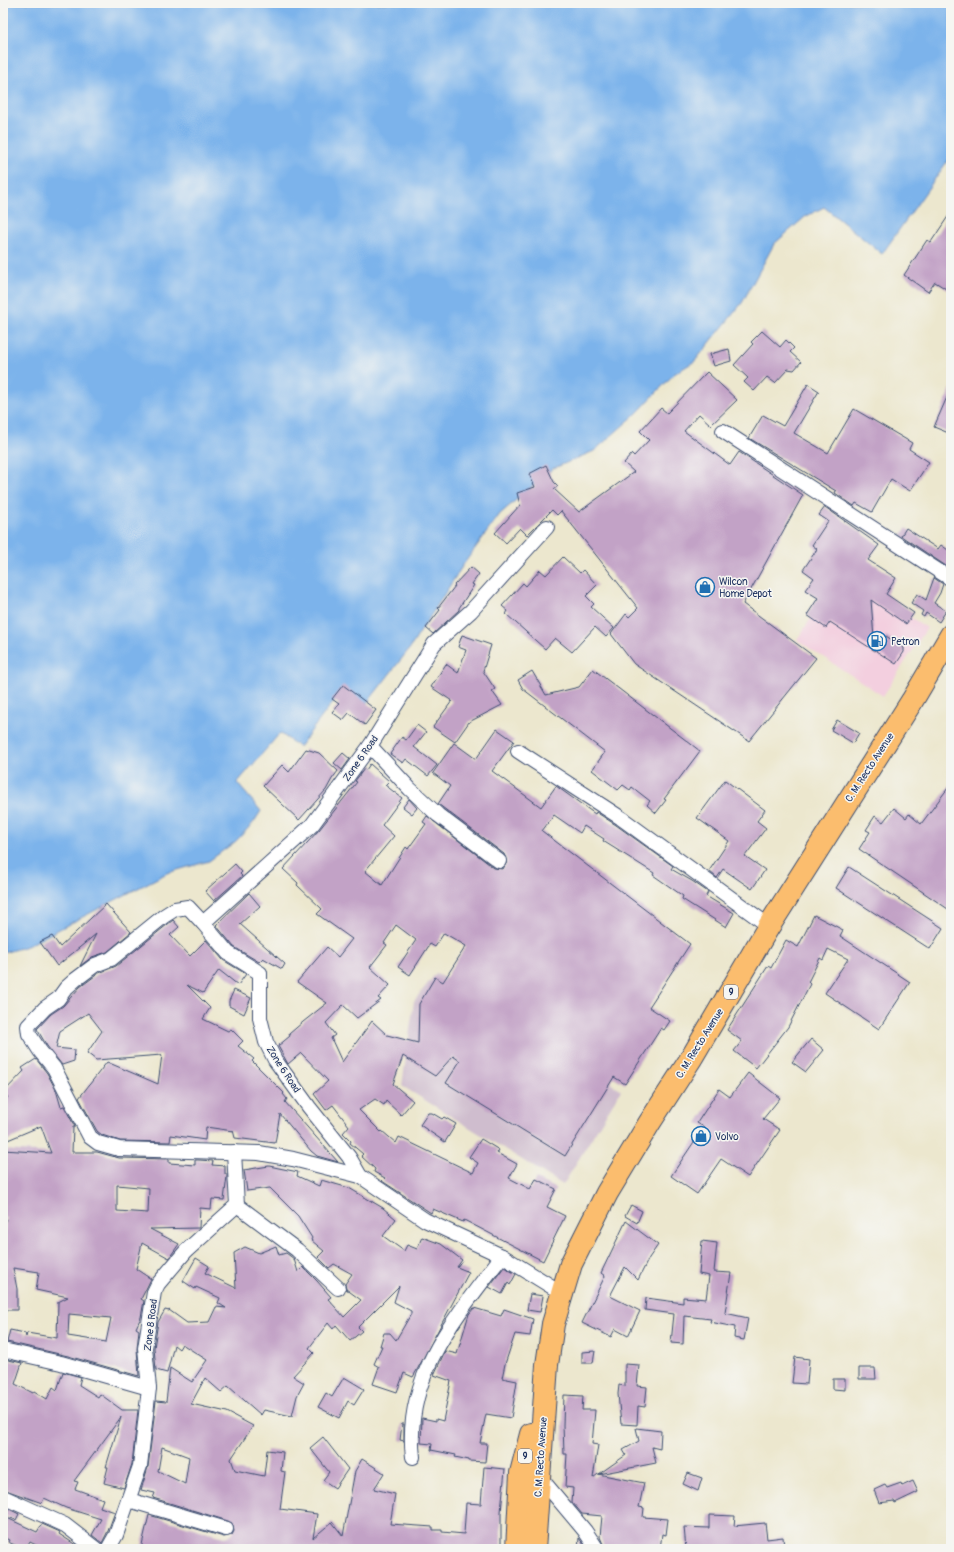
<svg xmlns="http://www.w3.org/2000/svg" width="954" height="1552" viewBox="0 0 954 1552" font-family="Pangolin,sans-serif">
	<rect width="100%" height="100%" fill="#f6f6f2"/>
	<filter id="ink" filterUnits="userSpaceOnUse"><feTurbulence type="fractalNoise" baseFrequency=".025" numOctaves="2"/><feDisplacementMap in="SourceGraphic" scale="8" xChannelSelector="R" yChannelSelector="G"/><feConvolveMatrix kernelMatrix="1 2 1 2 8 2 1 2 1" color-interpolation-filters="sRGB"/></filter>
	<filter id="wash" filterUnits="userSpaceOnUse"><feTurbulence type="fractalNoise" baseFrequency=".012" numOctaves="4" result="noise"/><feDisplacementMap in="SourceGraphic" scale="16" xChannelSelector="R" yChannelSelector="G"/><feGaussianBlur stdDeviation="0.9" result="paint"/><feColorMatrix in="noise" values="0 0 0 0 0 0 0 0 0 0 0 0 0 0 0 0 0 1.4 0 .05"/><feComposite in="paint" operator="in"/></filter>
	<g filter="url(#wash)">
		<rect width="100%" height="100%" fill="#ece7ce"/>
		<polygon fill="#f3cfdf" points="841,572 927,628 883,696 797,640"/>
		<polygon fill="#cfbdce" points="436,973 621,1090 563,1185 402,1086 414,1001"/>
		<polygon fill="#7bb3eb" stroke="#4b71a4" points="3,3 951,3 951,156 882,254 824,207 805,217 774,244 742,303 695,361 674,374 636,414 594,451 552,469 500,514 463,565 410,648 360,712 339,694 299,747 280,733 237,783 261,811 254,822 236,841 209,861 167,873 27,946 3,953"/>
		<g id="blocks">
			<g fill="#c2a2c6" fill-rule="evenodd">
				<polygon points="951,212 951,292 935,282 928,292 904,275 927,240 931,242"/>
				<polygon points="762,331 780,347 786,340 794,348 790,352 801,362 794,370 788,369 775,383 767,377 754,391 744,382 748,378 734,365 753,344 751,342"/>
				<polygon points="729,349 731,361 714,366 710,354"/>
				<polygon points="707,372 737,400 711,425 699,414 684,431 730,465 739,452 803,495 743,604 816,658 749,741 634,664 611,634 626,614 629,617 638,608 561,511 557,515 552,510 527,535 520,528 506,543 495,533 520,505 517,493 535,487 529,474 546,465 554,482 558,486 554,489 579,512 634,472 624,463 632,454 634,456 649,440 640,431 661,408 667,413"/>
				<polygon points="808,384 819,391 794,433 828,453 854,409 912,443 909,449 929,462 910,491 891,479 872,512 856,503 854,506 835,493 836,491 749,438 763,415 783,426"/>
				<polygon points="951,388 951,434 934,427"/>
				<polygon points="825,507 879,545 868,560 896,578 886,594 914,613 906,624 871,600 875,651 830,622 826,628 807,615 818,598 805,590 814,578 803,570 817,549 812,545 828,521 819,515"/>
				<polygon points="906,528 938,549 941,545 951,552 949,568 901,536"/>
				<polygon points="563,557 580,573 583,570 597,585 586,596 594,604 591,607 614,628 606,637 595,627 572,652 555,638 545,649 506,614 508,611 502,606 523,583 526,586 540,570 546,575"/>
				<polygon points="471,567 479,574 472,584 474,585 459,608 459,610 433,634 426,628 440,610 438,608 455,586 454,585"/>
				<polygon points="934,578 943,584 940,593 934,603 946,611 939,622 926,613 924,617 921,615 923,611 911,603 917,594 926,600"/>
				<polygon points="462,635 491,645 483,671 495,689 492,691 502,705 469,722 455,742 433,727 452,701 431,687 446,664 458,673 466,650 458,647"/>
				<polygon points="886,636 904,648 904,652 896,664 876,651"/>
				<polygon points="593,669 700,751 664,799 666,800 656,813 647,805 650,801 632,787 630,790 623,785 618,790 592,770 605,752 523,689 518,680 532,671 546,695 579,687"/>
				<polygon points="343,685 376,710 365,725 349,713 343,720 332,712 339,704 332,699"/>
				<polygon points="837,720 859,733 853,743 831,730"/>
				<polygon points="417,725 426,732 414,747 437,765 428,776 406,759 403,763 390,754 402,737 406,740"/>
				<path d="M497,729L514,741L492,771L541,807L556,786L595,814L596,812L616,825L673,866L671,869L692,881L708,892L706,896L734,913L726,927L682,899L683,896L653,875L654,873L603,841L604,839L584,826L580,833L554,815L542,831L690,944L649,1007L670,1021L664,1030L661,1028L625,1084L614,1077L565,1156L446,1083L460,1061L453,1056L435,1076L403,1056L393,1084L413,1101L401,1115L386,1101L384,1105L375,1099L359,1110L381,1132L382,1131L396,1143L399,1137L473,1173L478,1163L469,1157L481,1139L499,1150L497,1153L517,1164L509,1178L530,1189L536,1179L556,1189L547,1207L565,1216L543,1261L464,1220L463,1222L433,1209L431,1213L382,1181L385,1178L374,1172L375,1169L361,1156L363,1154L350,1143L351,1141L343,1133L349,1126L333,1105L326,1110L314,1094L328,1081L301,1053L288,1064L278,1046L290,1036L289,1034L303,1022L327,1003L297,982L327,947L338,957L352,939L317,914L322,909L297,885L298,883L283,869L319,830L357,782L355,781L364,769L366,770L370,764L389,781L385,785L402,798L382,825L394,836L365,871L382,885L406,847L408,849L426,824L423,822L427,816L494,868L503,869L507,862L504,854L438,804L450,786L433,773L454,743L476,759ZM396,925L416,940L398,967L410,975L430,944L435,947L444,933L466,946L443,982L435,977L419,1004L418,1043L387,1035L372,1021L342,1062L331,1038L335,1035L326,1023L343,1005L357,1018L381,1000L378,998L390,985L370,967L387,945L384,943Z"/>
				<polygon points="306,749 319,753 338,771 332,779 326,790 299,820 263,786 282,765 289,772"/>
				<polygon points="343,753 350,759 342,770 334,763"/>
				<polygon points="725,780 765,810 757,821 766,828 745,856 765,870 752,889 723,869 717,878 709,871 729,841 697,818"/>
				<polygon points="951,784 951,911 859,849 870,832 866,830 875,816 883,822 894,808 906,818 909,814 921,824"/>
				<polygon points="409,799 417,808 412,814 403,807"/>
				<polygon points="235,864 242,872 240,874 242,876 214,901 205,891"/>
				<polygon points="849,867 943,928 930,949 836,888"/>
				<polygon points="249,893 260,906 240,924 285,964 282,969 263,958 259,962 234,947 216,925"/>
				<polygon points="106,904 131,932 107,952 92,957 80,966 96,934 57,966 40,942 52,936 60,947"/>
				<polygon points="814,915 843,930 840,936 910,982 879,1029 825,993 848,959 828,949 823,960 820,958 808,982 810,984 788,1027 756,1068 734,1051 742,1041 727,1030 768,966 771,968 786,940 798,947"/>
				<polygon points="173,920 179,927 170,935 190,956 206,940 223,960 246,974 238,985 219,970 203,993 187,985 210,1008 203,1019 228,1031 231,1029 243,1041 238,1046 254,1059 252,1061 284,1093 283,1094 287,1099 285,1102 338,1162 317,1156 311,1151 280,1114 275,1143 235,1138 233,1130 233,1131 206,1127 205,1140 171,1135 170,1142 120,1141 102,1135 97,1131 79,1098 107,1062 158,1084 162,1055 96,1060 87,1053 102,1031 88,1013 60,1031 56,1048 75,1050 74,1061 62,1065 47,1046 37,1029 51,1014 63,1006 80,987 99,973 116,966"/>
				<polygon points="234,990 251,998 244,1014 229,1006 229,1001"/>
				<polygon points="811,1039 824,1050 806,1072 792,1062"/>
				<path d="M36,1059L47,1073L56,1090L61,1107L64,1106L75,1127H73L72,1152H97L119,1158L169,1159V1163L195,1165V1160H199L213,1161L212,1165L225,1166V1174H227V1176L224,1200L212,1199L211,1209L200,1208L199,1228L150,1229L179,1244L169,1258L142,1243L136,1269L151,1279L141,1299L144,1301L141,1317L136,1328L139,1330L137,1349L139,1376L68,1356L7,1342L10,1330L25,1333L26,1337L27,1333L57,1338L58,1302L68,1297L36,1290L39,1272L13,1268L17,1289V1310H3V1243L6,1218L3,1216V1150L51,1153L41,1126L3,1142V1103L8,1097L3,1093L24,1071L22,1068ZM117,1185L149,1188L148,1213L117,1211ZM69,1314L111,1318L106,1342L68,1336Z"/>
				<polygon points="748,1073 780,1098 763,1119 780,1130 748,1177 721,1159 697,1194 671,1176 704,1127 697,1123 719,1089 730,1097"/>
				<polygon points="428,1113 432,1113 442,1119 444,1117 456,1124 445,1142 420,1125"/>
				<path d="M269,1166L298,1172L297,1176L319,1186L321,1180L349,1188L383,1208L396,1219L383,1236L404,1251L407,1245L417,1249L422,1237L441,1244L462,1260L457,1267L469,1272L417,1370L413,1377L404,1373L397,1392L373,1384L379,1367L374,1364L382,1346H380L384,1333H390L396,1340L411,1314V1311L394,1302L399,1286L358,1327L362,1331L350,1341L336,1325L333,1329L328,1323L309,1348L314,1353L293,1376L304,1383L297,1396L292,1416L264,1410L261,1415L228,1386L221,1392L205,1378L191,1404L227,1412L253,1426L231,1459L235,1470L264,1476L267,1450L283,1452L281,1471L285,1472L280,1509L317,1514L313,1538L332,1522L343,1536L355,1471L362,1459L384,1473L374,1489L395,1494L390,1524L433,1527V1530H442V1532L464,1534L466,1503L481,1504L484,1467L505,1469L501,1512V1549L455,1547L454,1549H141L149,1515L224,1537L232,1535L234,1531L232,1523L228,1521L153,1498L155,1493L141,1490L148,1467L156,1401L166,1402L170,1368L192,1382L207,1360L182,1344L179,1349L174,1345L167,1373L156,1370L154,1348L158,1322L165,1310L169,1311V1310L187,1323L209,1322L216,1307L226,1308L218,1303L220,1298L196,1287L195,1289L183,1281L196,1258L209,1266L205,1273L236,1288L234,1253L245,1247L259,1253L276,1246L279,1255L286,1253L294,1259L298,1272L303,1267L317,1281L331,1297L328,1299L344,1317L361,1300L346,1289L345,1284L352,1274L334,1264L329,1268L318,1257L324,1251L311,1240L312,1238L298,1216L270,1188L247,1191L244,1170ZM162,1447L189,1457L185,1484L158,1471Z"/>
				<polygon points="631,1205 642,1211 637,1223 625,1216"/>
				<polygon points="626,1221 658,1245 649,1258 638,1280 625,1267 610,1296 640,1311 628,1336 615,1329 611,1337 582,1323 605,1276 601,1273"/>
				<polygon points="702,1241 717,1243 714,1272 731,1273 725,1313 748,1318 744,1340 734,1338 735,1327 710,1322 711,1319 684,1316 683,1344 671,1343 674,1314 645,1310 646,1298 683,1303 683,1297 706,1299 709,1276 699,1274"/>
				<polygon points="504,1267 516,1274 510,1285 508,1283 502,1294 489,1287"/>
				<polygon points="530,1294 543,1296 540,1312 527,1310"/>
				<polygon points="474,1308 501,1316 504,1309 533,1319 530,1336 515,1334 505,1364 502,1378 517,1381 511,1418 486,1414 480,1443 487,1443 485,1462 469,1461 469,1460 455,1457 456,1455 431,1450 432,1444 421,1443 422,1418 436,1421 436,1419 443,1421 451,1381 434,1375 445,1351 457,1354 469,1314"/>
				<polygon points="595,1351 593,1363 582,1363 582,1352"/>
				<polygon points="795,1357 809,1359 807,1384 792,1383"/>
				<polygon points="4,1359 22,1363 15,1384 33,1393 34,1391 47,1399 53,1387 57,1390 63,1372 81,1377 79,1385 98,1397 100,1394 122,1410 138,1410 132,1464 124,1488 104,1483 108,1467 106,1467 121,1417 74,1481 78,1482 75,1489 103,1499 100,1507 115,1512 108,1531 102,1543 92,1535 101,1519 66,1508 44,1498 42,1503 3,1489"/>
				<polygon points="625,1364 639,1365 637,1386 647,1387 645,1407 638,1406 637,1425 621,1424 618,1394 619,1385 625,1386"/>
				<polygon points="859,1368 875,1368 876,1379 859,1379"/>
				<polygon points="344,1377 364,1389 354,1405 348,1401 339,1418 318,1407 326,1393 332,1397"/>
				<polygon points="833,1379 845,1379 845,1390 833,1389"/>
				<polygon points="564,1395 583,1396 582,1410 595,1410 592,1444 598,1445 593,1478 598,1474 644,1483 639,1507 644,1508 643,1517 668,1519 666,1535 662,1534 660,1549 637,1547 637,1549 605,1549 600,1537 602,1516 582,1514 572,1502 573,1488 565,1487 567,1454 564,1454 563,1425"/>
				<polygon points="402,1424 404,1424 404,1441 400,1440"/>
				<polygon points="636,1428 661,1431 660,1449 652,1447 656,1463 599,1474 626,1455 623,1450 639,1441"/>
				<polygon points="323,1437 348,1469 335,1488 323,1480 329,1472 310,1448"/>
				<polygon points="688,1473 702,1478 698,1491 683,1484"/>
				<polygon points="913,1481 918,1492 895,1503 894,1501 879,1503 874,1490 885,1485 887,1488 901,1483 902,1486"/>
				<polygon points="3,1506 19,1514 16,1520 3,1515"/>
				<polygon points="709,1515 735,1516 734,1526 765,1523 767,1539 783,1537 784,1549 767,1549 767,1546 735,1549 686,1549 684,1527 709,1528"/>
				<polygon points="7,1518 37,1532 42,1524 60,1532 59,1534 82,1549 44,1549 30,1542 26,1549 24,1549 8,1542 9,1540 3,1537 3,1528"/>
				<polygon points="579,1538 587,1549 578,1549"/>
			</g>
		</g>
	</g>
	<g filter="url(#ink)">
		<use href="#blocks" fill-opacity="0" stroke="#3a4b6f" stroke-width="1"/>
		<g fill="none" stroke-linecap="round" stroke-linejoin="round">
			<g stroke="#3a4b6f" stroke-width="16">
				<g id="street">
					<polyline points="723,431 951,579"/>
					<polyline points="547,527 471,611 434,644 370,746 312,825 203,923 228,953 260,973 260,1018 266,1042 275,1060 309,1107 349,1157 360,1176 425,1220 502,1256 562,1293"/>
					<polyline points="370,746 410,789 438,815 499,861"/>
					<polyline points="518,751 621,818 769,926"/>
					<polyline points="203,923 188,907 175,909 164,916 111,959 95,965 75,980 66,988 58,999 45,1008 28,1026 29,1034 40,1051 54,1068 90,1137 98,1143 119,1149 259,1153 293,1159 360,1176"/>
					<polyline points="237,1205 297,1250 338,1288"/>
					<polyline points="3,1350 61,1363 149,1388"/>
					<path d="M413,1457C403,1377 457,1315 502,1256"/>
					<polyline points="538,1475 585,1531 597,1549"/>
					<polyline points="3,1497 65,1525 96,1549"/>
					<polyline points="129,1500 226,1529"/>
					<polyline points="108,1549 116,1535 140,1466 149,1388 145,1348 154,1292 158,1284 186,1251 237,1205 234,1152"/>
				</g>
			</g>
			<g stroke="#3a4b6f" stroke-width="24">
				<g id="highway">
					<polyline points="517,1549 521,1473 531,1434"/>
					<polyline points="534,1549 547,1365 553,1324 571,1264 607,1193 650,1122 692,1057 769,926 912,701 951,635"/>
				</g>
			</g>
			<use href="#street" stroke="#fff" stroke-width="14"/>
			<use href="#highway" stroke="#fbbd6e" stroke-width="22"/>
		</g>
	</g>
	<defs>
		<g id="shop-ring" transform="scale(1)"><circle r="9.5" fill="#f6f6f2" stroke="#1f6fb2" stroke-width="1.5"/><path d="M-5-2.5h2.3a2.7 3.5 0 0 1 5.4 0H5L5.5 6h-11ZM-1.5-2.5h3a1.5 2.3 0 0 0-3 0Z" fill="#1f6fb2"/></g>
		<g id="fuel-ring" transform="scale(1)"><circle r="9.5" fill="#f6f6f2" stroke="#1f6fb2" stroke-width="1.5"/><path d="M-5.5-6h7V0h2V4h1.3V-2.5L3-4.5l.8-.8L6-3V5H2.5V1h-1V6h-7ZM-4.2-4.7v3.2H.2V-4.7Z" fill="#1f6fb2"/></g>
	</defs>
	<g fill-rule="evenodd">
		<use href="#shop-ring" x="705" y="587"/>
		<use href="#fuel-ring" x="877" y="641"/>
		<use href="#shop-ring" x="701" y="1136"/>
	</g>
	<g text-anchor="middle" stroke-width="3" stroke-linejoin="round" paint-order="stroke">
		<g fill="#f6f6f2" stroke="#5d6b8a" stroke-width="1">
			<rect x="724" y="985" width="14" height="14" rx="3"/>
			<rect x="518" y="1449" width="14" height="14" rx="3"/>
		</g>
		<g font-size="9" font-weight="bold" fill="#1b2f5e">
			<text x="731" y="995">9</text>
			<text x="525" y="1459">9</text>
		</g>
		<g font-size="10" fill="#1b2f5e" stroke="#f6f6f2" text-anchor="start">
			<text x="719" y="585">Wilcon<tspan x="719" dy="12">Home Depot</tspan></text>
			<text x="891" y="645">Petron</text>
			<text x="715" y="1140">Volvo</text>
		</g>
		<g font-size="10" fill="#1b2f5e" stroke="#f6f6f2">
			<text transform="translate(360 758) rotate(-55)" y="4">Zone 6 Road</text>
			<text transform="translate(869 767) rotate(-57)" y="4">C. M. Recto Avenue</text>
			<text transform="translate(699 1043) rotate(-58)" y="4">C. M. Recto Avenue</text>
			<text transform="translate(284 1069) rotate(57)" y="4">Zone 6 Road</text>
			<text transform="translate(150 1325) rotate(-83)" y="4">Zone 8 Road</text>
			<text transform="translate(540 1457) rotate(-86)" y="4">C. M. Recto Avenue</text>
		</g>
	</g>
	<rect width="954" height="1552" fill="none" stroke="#f6f6f2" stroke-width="16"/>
</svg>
